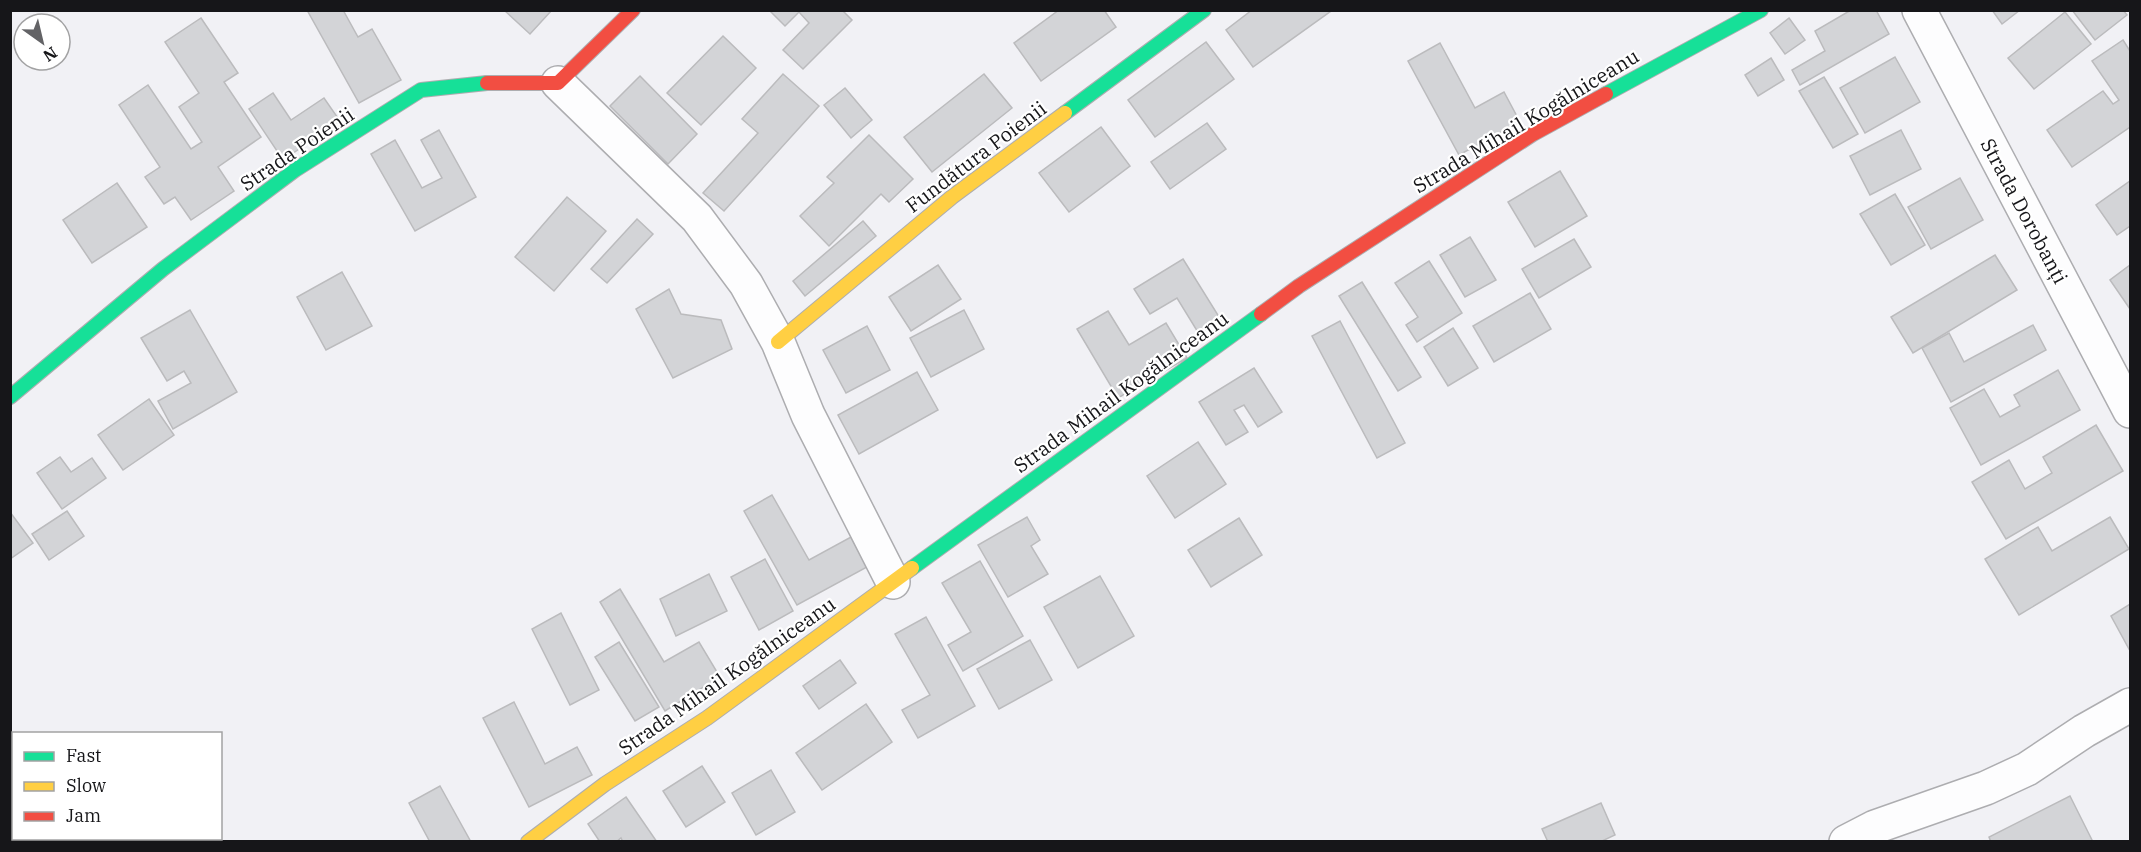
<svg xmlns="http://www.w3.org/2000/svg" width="2141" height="852" viewBox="0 0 2141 852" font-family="'IBM Plex Serif',serif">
	<rect width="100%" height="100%" fill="#f1f1f5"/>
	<g fill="#d3d4d7" stroke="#bbbbbd" stroke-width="1.5">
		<polygon points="307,10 343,10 358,37 372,29 401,80 359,103"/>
		<polygon points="504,10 552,10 530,34"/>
		<polygon points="769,10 842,10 852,20 803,69 783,50 809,23 799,12 785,26"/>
		<polygon points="1059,10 1104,10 1116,27 1041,81 1014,43"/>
		<polygon points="1252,10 1331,10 1331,11 1253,67 1226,30"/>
		<polygon points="1851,10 1876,10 1889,34 1800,85 1792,70 1825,51 1815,31"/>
		<polygon points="1992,10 2020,10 2002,24"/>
		<polygon points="2072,10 2123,10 2127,15 2095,40"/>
		<polygon points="2065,12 2091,44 2034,89 2008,58"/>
		<polygon points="201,18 238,73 224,82 261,137 218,167 234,191 191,220 175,197 164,204 145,177 160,167 119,105 148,85 191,149 202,142 179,107 199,93 165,42"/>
		<polygon points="1789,18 1805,40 1785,54 1770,33"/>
		<polygon points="723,36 756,68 701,125 667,93"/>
		<polygon points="2123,40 2130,51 2130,127 2072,167 2047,130 2103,91 2113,104 2119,100 2092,61"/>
		<polygon points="1206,42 1234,79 1155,137 1128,100"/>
		<polygon points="1440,43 1475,108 1504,92 1520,122 1459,155 1408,61"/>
		<polygon points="1895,57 1920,102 1865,133 1840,88"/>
		<polygon points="1771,58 1784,80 1758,96 1745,75"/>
		<polygon points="783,74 819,106 724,211 703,193 758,133 742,119"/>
		<polygon points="984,74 1012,108 932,172 904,137"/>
		<polygon points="640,76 697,134 668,164 610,106"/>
		<polygon points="1824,77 1858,134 1833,148 1799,91"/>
		<polygon points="845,88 872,120 851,138 824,105"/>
		<polygon points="273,93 291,120 324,98 340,121 283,160 249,109"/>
		<polygon points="1207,123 1226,149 1170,189 1151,162"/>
		<polygon points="1101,127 1130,166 1069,212 1039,173"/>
		<polygon points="439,130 476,197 415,231 371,154 395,140 422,188 442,178 421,140"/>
		<polygon points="1901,130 1921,169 1870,195 1850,156"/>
		<polygon points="869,135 913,179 889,202 881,194 829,246 800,216 834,183 827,177"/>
		<polygon points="1560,171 1587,216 1535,247 1508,202"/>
		<polygon points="1960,178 1983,220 1931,249 1908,207"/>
		<polygon points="2130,181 2130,226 2117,235 2096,205"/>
		<polygon points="117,183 147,227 92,263 63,220"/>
		<polygon points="1895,194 1925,245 1891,265 1860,214"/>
		<polygon points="567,197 606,231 554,291 515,257"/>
		<polygon points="637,219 653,234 607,283 591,269"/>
		<polygon points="863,221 876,236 805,296 793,281"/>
		<polygon points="1470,237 1496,280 1465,297 1440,255"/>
		<polygon points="1574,239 1591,267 1539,298 1522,269"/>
		<polygon points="1995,255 2017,290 1913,353 1891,317"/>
		<polygon points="1183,259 1221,320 1199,334 1177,298 1150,314 1134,289"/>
		<polygon points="1429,261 1462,313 1417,342 1406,325 1418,317 1395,283"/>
		<polygon points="938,265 961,299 911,331 889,297"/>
		<polygon points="2130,265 2130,309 2110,280"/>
		<polygon points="342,272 372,326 326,350 297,297"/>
		<polygon points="1362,282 1421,377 1398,391 1339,296"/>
		<polygon points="669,289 681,314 721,320 732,349 673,378 636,309"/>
		<polygon points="1530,293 1551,329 1494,362 1473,326"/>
		<polygon points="190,310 237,392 173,429 158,401 191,383 184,371 167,381 141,338"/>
		<polygon points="964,310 984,349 931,377 910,338"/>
		<polygon points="1108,311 1129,345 1166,323 1187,358 1118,398 1077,329"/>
		<polygon points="1340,321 1405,443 1377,458 1312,336"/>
		<polygon points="2033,325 2046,350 1951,402 1922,348 1949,333 1964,362"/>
		<polygon points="867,326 890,370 846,393 823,350"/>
		<polygon points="1453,328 1478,368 1448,386 1424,347"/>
		<polygon points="1254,368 1282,412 1258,427 1244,405 1234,410 1248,432 1226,445 1199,402"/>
		<polygon points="2058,370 2080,410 1981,465 1950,408 1984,389 2000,417 2020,406 2014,395"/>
		<polygon points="917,372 938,410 859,454 838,415"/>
		<polygon points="149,399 174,435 123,470 98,435"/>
		<polygon points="2096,425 2123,471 2006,539 1972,482 2009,460 2025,489 2052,473 2043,457"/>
		<polygon points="1198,442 1226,484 1175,518 1147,476"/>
		<polygon points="60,457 71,472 92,458 106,478 62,509 37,473"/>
		<polygon points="772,495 809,560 851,537 867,567 797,605 744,511"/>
		<polygon points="67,511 84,536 49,560 32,534"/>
		<polygon points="10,512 33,543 10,559"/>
		<polygon points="1027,517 1040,540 1031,546 1048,574 1008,597 978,545"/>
		<polygon points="2110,517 2129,549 2019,615 1985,559 2038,527 2052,551"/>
		<polygon points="1239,518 1262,555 1211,587 1188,550"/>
		<polygon points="765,559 793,611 759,630 731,577"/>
		<polygon points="980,561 1023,636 963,671 948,645 971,632 942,583"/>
		<polygon points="709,574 727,611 676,636 660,599"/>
		<polygon points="1100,576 1134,636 1078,668 1044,607"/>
		<polygon points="620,589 664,662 699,642 720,677 665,711 600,602"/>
		<polygon points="2130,604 2130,648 2129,649 2111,616"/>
		<polygon points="561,613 599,690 570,705 532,629"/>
		<polygon points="926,617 975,706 918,738 902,710 930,695 895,634"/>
		<polygon points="1030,640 1052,680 999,709 977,669"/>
		<polygon points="619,642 659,707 635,721 595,657"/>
		<polygon points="840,660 856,683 819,709 803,686"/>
		<polygon points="514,702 545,764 577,747 592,775 529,807 483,718"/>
		<polygon points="866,704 892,742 822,790 796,753"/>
		<polygon points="702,766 725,802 686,827 663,791"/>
		<polygon points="771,770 795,812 756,835 732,793"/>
		<polygon points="440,786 471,842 430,842 409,803"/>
		<polygon points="2070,796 2093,842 1991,842 1989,837"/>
		<polygon points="626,797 657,842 623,842 621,838 616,842 600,842 588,824"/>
		<polygon points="1601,803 1615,835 1600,842 1548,842 1542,829"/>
	</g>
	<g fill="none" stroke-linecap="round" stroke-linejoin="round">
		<g stroke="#adadb0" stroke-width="36">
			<g id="street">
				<polyline points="1919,10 2130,411"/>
				<polyline points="558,83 697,218 746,284 778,342 808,415 893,582"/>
				<polyline points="1846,842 1875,827 1986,788 2027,769 2084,731 2130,705"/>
			</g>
		</g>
		<g stroke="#adadb0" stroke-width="16">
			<g id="fast">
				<polyline points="1606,94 1761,10"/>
				<polyline points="1065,113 1204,10"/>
				<polyline points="10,397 163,269 295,170 421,90 487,83"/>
				<polyline points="912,568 1261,314"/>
			</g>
		</g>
		<g stroke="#adadb0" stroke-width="16">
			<g id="slow">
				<polyline points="778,342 952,197 1065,113"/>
				<polyline points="528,842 605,784 707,718 912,568"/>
			</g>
		</g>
		<g stroke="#adadb0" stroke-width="16">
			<g id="jam">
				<polyline points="487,83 558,83 633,10"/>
				<polyline points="1261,314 1299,286 1533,134 1606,94"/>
			</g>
		</g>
		<use href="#street" stroke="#fdfdfe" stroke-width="33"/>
		<use href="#fast" stroke="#16e098" stroke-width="14"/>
		<use href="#slow" stroke="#ffcf43" stroke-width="14"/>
		<use href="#jam" stroke="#f24e42" stroke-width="14"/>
	</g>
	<g text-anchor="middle" stroke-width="4.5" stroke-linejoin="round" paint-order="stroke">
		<g font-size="20" fill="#161619" stroke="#fff">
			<text transform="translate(1526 121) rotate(-31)" y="7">Strada Mihail Kogălniceanu</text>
			<text transform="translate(297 149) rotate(-34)" y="7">Strada Poienii</text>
			<text transform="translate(976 157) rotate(-37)" y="7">Fundătura Poienii</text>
			<text transform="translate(2024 211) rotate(62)" y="7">Strada Dorobanți</text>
			<text transform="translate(1121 392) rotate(-36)" y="7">Strada Mihail Kogălniceanu</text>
			<text transform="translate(727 676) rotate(-35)" y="7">Strada Mihail Kogălniceanu</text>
		</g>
	</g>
	<rect width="2141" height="852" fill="none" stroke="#161619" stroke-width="24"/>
	<rect x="12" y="732" width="210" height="108" fill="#ffffff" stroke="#a2a2a3" stroke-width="1.5"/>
	<rect x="24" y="752" width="30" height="9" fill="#16e098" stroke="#a2a2a3" stroke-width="1.5"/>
	<text x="66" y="762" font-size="18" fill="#161619">Fast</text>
	<rect x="24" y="782" width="30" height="9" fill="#ffcf43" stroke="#a2a2a3" stroke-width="1.5"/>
	<text x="66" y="792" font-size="18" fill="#161619">Slow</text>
	<rect x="24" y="812" width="30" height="9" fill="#f24e42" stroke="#a2a2a3" stroke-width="1.5"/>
	<text x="66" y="822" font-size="18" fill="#161619">Jam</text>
	<g transform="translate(42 42) rotate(146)"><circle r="28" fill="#ffffff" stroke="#a2a2a3" stroke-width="1.5"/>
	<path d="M0-4.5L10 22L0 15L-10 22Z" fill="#636366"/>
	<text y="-9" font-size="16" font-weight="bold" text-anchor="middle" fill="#161619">N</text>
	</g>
</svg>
